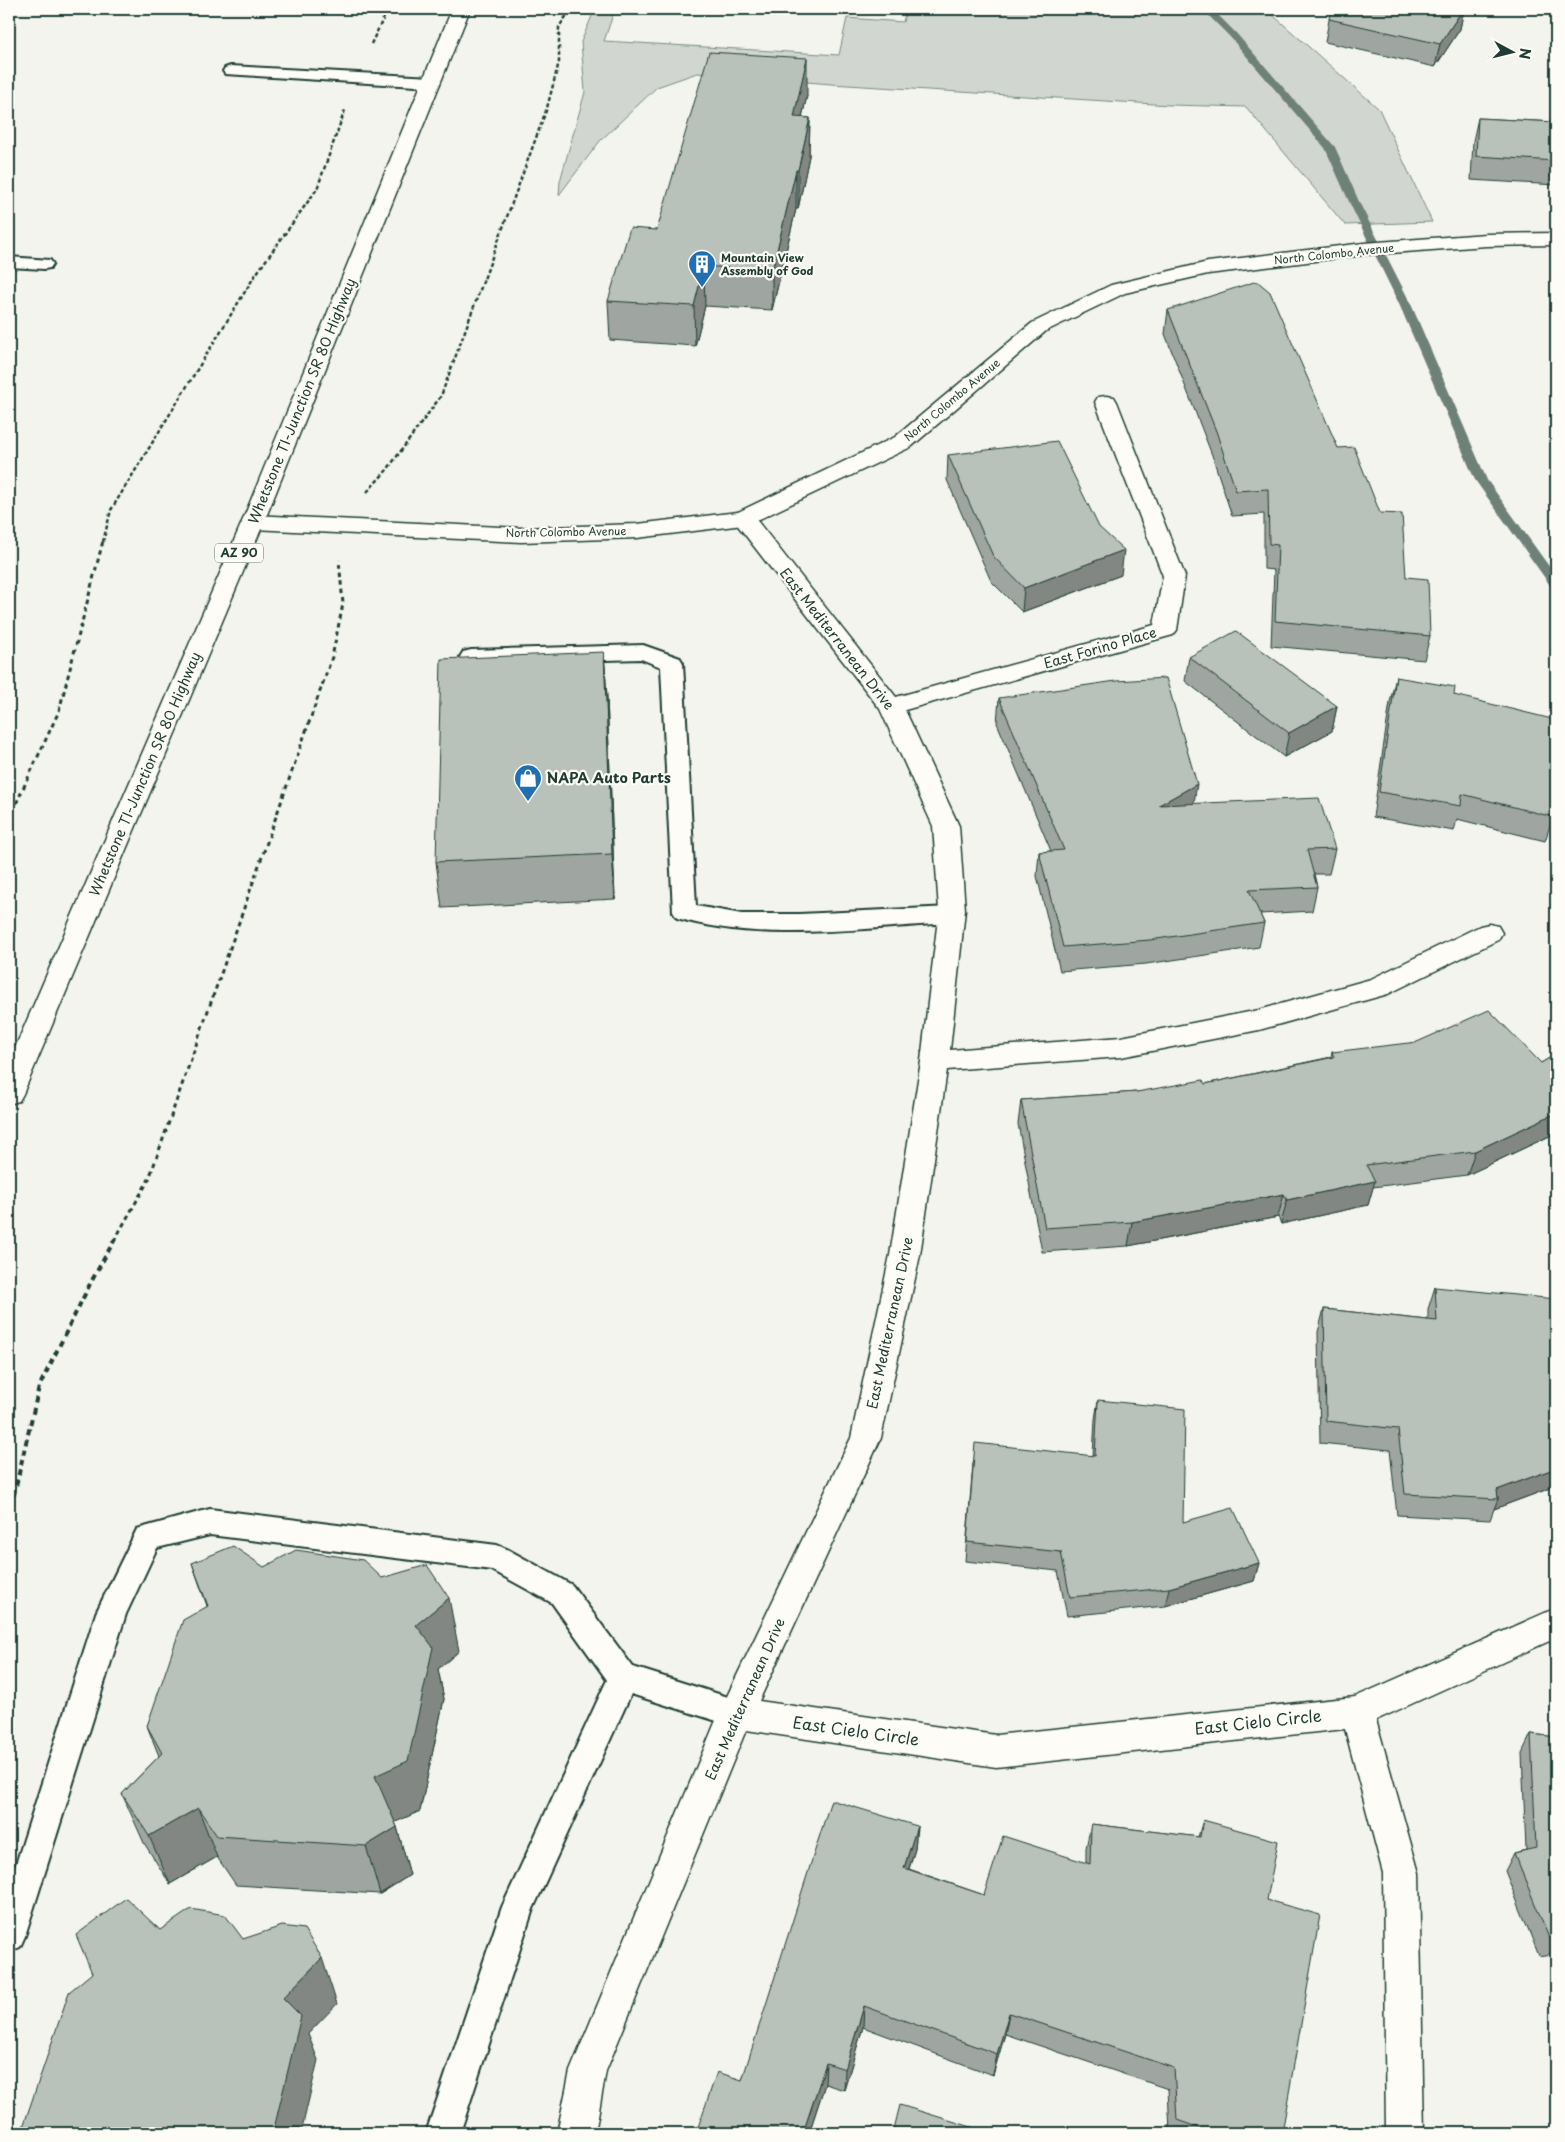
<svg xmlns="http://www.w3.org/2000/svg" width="1565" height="2142" viewBox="0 0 1565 2142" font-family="'Playpen Sans',sans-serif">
	<rect width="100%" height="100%" fill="#f4f4ef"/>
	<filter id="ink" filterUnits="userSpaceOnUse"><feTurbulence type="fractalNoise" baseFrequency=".02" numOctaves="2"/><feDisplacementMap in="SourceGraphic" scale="10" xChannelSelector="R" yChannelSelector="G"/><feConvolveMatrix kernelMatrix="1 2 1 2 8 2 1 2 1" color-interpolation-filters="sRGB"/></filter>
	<g filter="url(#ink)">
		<polygon fill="#d1d6d1" stroke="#788a82" points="595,9 615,9 604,41 839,55 847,18 903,22 906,9 1266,9 1379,109 1432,222 1345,225 1246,107 1170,105 831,84 697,73 657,87 600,141 559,195 560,181 585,92 581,42"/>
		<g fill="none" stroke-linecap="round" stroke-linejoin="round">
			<polygon fill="#6e8179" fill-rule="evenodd" points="1202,9 1212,9 1236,33 1335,147 1361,206 1411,304 1487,480 1556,576 1556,589 1552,588 1475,480 1399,304 1351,206 1325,148 1230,37"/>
			<g stroke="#1f3d34" stroke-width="4">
				<g id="service">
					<polygon points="231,66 432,77 438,78 440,82 438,86 432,87 225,74 223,71 225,68"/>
					<polygon points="9,257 50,260 53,264 50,268 44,269 9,267"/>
					<path d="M643,645L680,658L683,663L696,906L742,914H799L951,907L959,909L963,915L959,921L951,923C863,928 761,943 677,918L673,912L661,667L641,659L471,664L463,662L460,657L463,652L471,650Z"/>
					<polygon points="210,1509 497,1545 507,1549 572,1585 633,1667 747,1703 751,1713 747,1723 736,1727 631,1694 533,1909 460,2133 426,2133 502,1907 607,1680 552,1603 492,1570 210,1535 157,1548 126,1614 25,1936 20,1947 9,1952 9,1886 96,1613 137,1529"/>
				</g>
			</g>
			<g stroke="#1f3d34" stroke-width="3">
				<polygon id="minor" points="1106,396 1114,397 1117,402 1185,576 1177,630 1173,635 905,710 959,826 965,910 950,1050 1121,1037 1259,1010 1371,979 1480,926 1489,924 1498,926 1502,933 1498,940 1388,994 1259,1030 1121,1057 947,1070 920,1255 881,1438 759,1701 996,1735 1355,1697 1556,1608 1556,1638 1376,1720 1419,1873 1424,2133 1386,2133 1383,1873 1345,1729 996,1767 746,1730 606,2071 595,2133 557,2133 570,2071 719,1713 851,1438 890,1255 921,1061 939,910 933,826 880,709 732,518 735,513 743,511 751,513 896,697 1154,625 1163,576 1095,402 1098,397"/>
			</g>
			<g stroke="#1f3d34" stroke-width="3">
				<polygon id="tertiary" points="1556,233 1556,245 1486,246 1364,255 1208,274 1125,293 1046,331 911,447 751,523 743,525 637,538 521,542 253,529 245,527 242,522 245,517 253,515 521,528 637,524 738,512 895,437 1032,323 1111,285 1208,262 1364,243 1486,234"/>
			</g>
			<g stroke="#1f3d34" stroke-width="3">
				<polygon id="trunk" points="452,9 470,9 264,522 23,1094 19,1101 9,1104 9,1062 242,522"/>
			</g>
			<g stroke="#1f3d34" stroke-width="2.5" stroke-dasharray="4 2.5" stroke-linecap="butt">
				<polyline points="371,44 388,9"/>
				<polyline points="367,492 387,470 441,396 547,108 559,62 559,27 571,9"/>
				<polyline points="103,542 111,510 254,277 317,189 345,110"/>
			</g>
			<g stroke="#1f3d34" stroke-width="3" stroke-dasharray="4.5 4" stroke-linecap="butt">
				<polyline points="9,819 59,711 103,541"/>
				<polyline points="114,1241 149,1179 332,657 343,604 339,560"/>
			</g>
			<polyline stroke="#1f3d34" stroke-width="4" stroke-dasharray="6 4.5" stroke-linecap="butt" points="9,1516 39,1387 91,1282 115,1239"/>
			<use href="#service" fill="#fdfcf7" fill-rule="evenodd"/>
			<use href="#minor" fill="#fdfcf7" fill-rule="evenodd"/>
			<use href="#tertiary" fill="#fdfcf7" fill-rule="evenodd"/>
			<use href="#trunk" fill="#fdfcf7" fill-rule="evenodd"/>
		</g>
		<g fill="#9fa6a1" stroke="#1f3d34">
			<polygon points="1331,9 1464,9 1460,29 1435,67 1325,42"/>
			<polygon points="807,96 802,117 810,118 809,156 798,209 796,209 772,310 705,306 695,346 610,340 608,301 657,230"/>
			<polygon points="1478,118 1556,122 1556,185 1471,180 1473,141"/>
			<polygon points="1556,286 1556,339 1552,304"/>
			<polygon points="1168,310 1338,448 1380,513 1430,636 1424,660 1271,646 1274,570 1264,569 1264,514 1232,516 1212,455 1165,334"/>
			<polygon points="948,455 1121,575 1022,612 991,581 947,480"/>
			<polygon points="604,652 607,698 615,899 442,908 436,862"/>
			<polygon points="1189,657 1337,706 1332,731 1284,757 1185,681"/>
			<polygon points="1396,677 1454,695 1553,817 1545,841 1457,819 1454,831 1373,817 1390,702"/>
			<polygon points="999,698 1194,804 1335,849 1329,874 1314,874 1317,887 1312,911 1260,914 1264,923 1259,947 1146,964 1060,971 1037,876 1039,852 1051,851 997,723"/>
			<polygon points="1332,1052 1541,1063 1556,1054 1556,1133 1467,1175 1373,1187 1368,1205 1281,1224 1278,1217 1128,1246 1042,1252 1018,1124 1021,1100 1137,1092 1205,1084 1331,1057"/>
			<polygon points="1435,1287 1556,1486 1494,1509 1490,1520 1397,1515 1390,1450 1320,1443 1318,1332 1324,1309 1428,1320 1428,1309"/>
			<polygon points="1098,1400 1183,1522 1259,1563 1254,1581 1165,1606 1067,1616 1058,1571 965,1561 973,1463 1093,1456 1095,1419"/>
			<polygon points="192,1563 264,1567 382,1578 459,1651 438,1669 444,1699 420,1811 395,1822 397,1827 410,1875 380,1894 236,1885 217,1857 170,1884 144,1843 122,1794 159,1756 147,1726 207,1606"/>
			<polygon points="1531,1734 1556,1737 1556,1953 1539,1956 1505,1871 1514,1853 1526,1850 1522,1753"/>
			<polygon points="1203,1820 1267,1900 1282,2133 1170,2133 1168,2089 1005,2034 993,2075 863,2027 844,2090 825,2084 809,2133 696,2133 742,2080 917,1826 915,1849 909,1869 984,1895 1086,1863 1086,1848 1091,1824 1198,1837"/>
		</g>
		<g fill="#828783" stroke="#1f3d34">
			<polygon points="1463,9 1464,9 1460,29 1435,67 1440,44"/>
			<polygon points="807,58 807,96 793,155 794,117"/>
			<polygon points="810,118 809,156 798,209 798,170"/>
			<polygon points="796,170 796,209 772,310 772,271"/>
			<polygon points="704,266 705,306 695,346 694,306"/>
			<polygon points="1124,550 1121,575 1022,612 1024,588"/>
			<polygon points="604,652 607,698 615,899 612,854"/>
			<polygon points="1337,706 1332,731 1284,757 1289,733"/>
			<polygon points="1197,784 1193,809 1159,805"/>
			<polygon points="1556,1113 1556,1133 1467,1175 1475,1151"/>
			<polygon points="1375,1181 1368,1205 1281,1224 1287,1200"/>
			<polygon points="1284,1194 1278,1217 1128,1246 1132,1222"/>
			<polygon points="1556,1468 1556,1486 1494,1509 1498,1499 1497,1490"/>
			<polygon points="1259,1563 1254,1581 1165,1606 1169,1588"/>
			<polygon points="449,1598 459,1651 438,1669 444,1699 420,1811 389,1825 375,1776 416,1625"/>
			<polygon points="198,1808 217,1857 170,1884 149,1836"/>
			<polygon points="917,1826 915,1849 902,1891 904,1868"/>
			<polygon points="397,1827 410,1875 380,1894 366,1846"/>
			<polygon points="322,1958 337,2004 308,2034 318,2060 301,2133 273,2133 283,1998"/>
			<polygon points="864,2006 863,2027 844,2090 845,2069"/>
			<polygon points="1009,2013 1005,2034 993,2075 997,2054"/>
			<polygon points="826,2063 825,2084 809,2133 803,2133"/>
		</g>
		<g fill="#b9c1bb" stroke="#1f3d34">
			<polygon points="1331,9 1463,9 1440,44 1329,19"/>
			<polygon points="709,52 807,58 794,117 810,118 798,170 796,170 772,271 704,266 694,306 608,301 630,228 657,230"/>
			<polygon points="1478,118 1556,122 1556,161 1476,156"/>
			<polygon points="1257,281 1270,292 1338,448 1354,447 1380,513 1402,514 1406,577 1428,579 1430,636 1275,621 1278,545 1269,544 1268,489 1236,491 1216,431 1168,310"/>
			<polygon points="1057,441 1099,527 1124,550 1024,588 993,556 948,455"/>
			<polygon points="1236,631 1337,706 1289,733 1189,657"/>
			<polygon points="604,652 612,854 436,862 441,659"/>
			<polygon points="1396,677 1455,687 1454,695 1556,720 1556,805 1553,817 1462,794 1461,806 1379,792"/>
			<polygon points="1166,678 1197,784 1159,805 1319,798 1335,849 1307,850 1317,887 1249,890 1264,923 1150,940 1063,947 1039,852 1064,850 999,698 1116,681"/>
			<polygon points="1489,1010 1541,1063 1556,1054 1556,1113 1475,1151 1366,1165 1375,1181 1287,1200 1284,1194 1132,1222 1045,1228 1021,1100 1137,1092 1203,1080 1205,1084 1334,1057 1332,1052 1417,1042"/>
			<polygon points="1435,1287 1556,1299 1556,1468 1497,1490 1498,1499 1405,1494 1398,1429 1326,1421 1324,1309 1437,1321"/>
			<polygon points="1098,1400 1185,1409 1183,1522 1233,1508 1259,1563 1169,1588 1070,1597 1061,1552 967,1542 975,1443 1095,1456"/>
			<polygon points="233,1546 264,1567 296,1550 363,1560 382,1578 427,1565 449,1598 416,1625 433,1647 408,1761 375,1776 397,1827 366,1846 217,1836 198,1808 149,1836 122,1794 162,1753 147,1726 183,1620 208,1606 192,1563"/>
			<polygon points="1531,1734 1556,1737 1556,1937 1549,1938 1514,1853 1536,1848"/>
			<polygon points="831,1800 917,1826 904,1868 984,1895 1003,1836 1090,1864 1091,1824 1200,1837 1203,1820 1278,1841 1267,1900 1320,1915 1282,2133 1214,2133 1177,2120 1174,2068 1009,2013 997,2054 864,2006 845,2069 826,2063 803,2133 696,2133 717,2072 742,2080"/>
			<polygon points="126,1898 160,1930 191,1909 225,1915 243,1939 282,1926 304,1929 322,1958 283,1998 301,2016 273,2133 24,2133 22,2130 69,1992 92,1973 76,1935"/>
			<polygon points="900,2105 991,2133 893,2133"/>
		</g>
	</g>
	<defs>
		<g id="building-pin" transform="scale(1.4375)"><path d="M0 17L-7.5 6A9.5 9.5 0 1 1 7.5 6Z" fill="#1f6fb2" stroke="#fdfcf7"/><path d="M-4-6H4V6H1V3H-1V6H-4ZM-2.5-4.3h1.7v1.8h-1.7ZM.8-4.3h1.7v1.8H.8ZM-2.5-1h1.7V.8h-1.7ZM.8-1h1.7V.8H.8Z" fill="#fff"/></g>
		<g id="shop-pin" transform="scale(1.4375)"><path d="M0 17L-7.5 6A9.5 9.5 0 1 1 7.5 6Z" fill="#1f6fb2" stroke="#fdfcf7"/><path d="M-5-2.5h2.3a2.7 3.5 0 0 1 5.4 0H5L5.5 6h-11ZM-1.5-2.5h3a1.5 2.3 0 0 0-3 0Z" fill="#fff"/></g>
	</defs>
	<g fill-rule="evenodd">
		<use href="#building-pin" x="702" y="264"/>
		<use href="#shop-pin" x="528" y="778"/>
	</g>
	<g text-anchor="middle" stroke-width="4.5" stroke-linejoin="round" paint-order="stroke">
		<g font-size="11" fill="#1f3d34" stroke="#fdfcf7">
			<text transform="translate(1334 254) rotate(-6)" y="4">North Colombo Avenue</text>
			<text transform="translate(952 400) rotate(-40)" y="4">North Colombo Avenue</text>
			<text transform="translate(566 532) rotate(-1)" y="4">North Colombo Avenue</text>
		</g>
		<g font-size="11" font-weight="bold" fill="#1f3d34" stroke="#fdfcf7" text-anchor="start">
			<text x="721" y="262">Mountain View<tspan x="721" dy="13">Assembly of God</tspan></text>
		</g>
		<rect fill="#fdfcf7" stroke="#62766e" stroke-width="1" x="215" y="543.5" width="48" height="19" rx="4"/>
		<g font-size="12" font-weight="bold" fill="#1f3d34">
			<text x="239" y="557">AZ 90</text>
		</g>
		<g font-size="14" fill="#1f3d34" stroke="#fdfcf7">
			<text transform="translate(302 401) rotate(-68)" y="5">Whetstone TI-Junction SR 80 Highway</text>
			<text transform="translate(837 639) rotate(52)" y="5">East Mediterranean Drive</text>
			<text transform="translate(1100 648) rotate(-16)" y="5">East Forino Place</text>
			<text transform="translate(145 774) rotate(-67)" y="5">Whetstone TI-Junction SR 80 Highway</text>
			<text transform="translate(890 1323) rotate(-78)" y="5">East Mediterranean Drive</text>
			<text transform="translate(745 1699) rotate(-66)" y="5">East Mediterranean Drive</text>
		</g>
		<g font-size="14" font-weight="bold" fill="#1f3d34" stroke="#fdfcf7" text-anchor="start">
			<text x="547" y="783">NAPA Auto Parts</text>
		</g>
		<g font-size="16" fill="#1f3d34" stroke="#fdfcf7">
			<text transform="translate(1258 1722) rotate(-6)" y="6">East Cielo Circle</text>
			<text transform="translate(856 1731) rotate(8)" y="6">East Cielo Circle</text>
		</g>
	</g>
	<rect width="1565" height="2142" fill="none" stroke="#fdfcf7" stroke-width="30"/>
	<rect x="15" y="15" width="1535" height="2112" fill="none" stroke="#1f3d34" stroke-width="2" filter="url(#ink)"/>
	<g transform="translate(1512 52) rotate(97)" stroke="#fdfcf7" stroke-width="4" paint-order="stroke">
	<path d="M0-4L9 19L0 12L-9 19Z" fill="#1f3d34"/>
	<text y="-8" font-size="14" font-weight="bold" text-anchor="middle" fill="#1f3d34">N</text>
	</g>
</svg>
